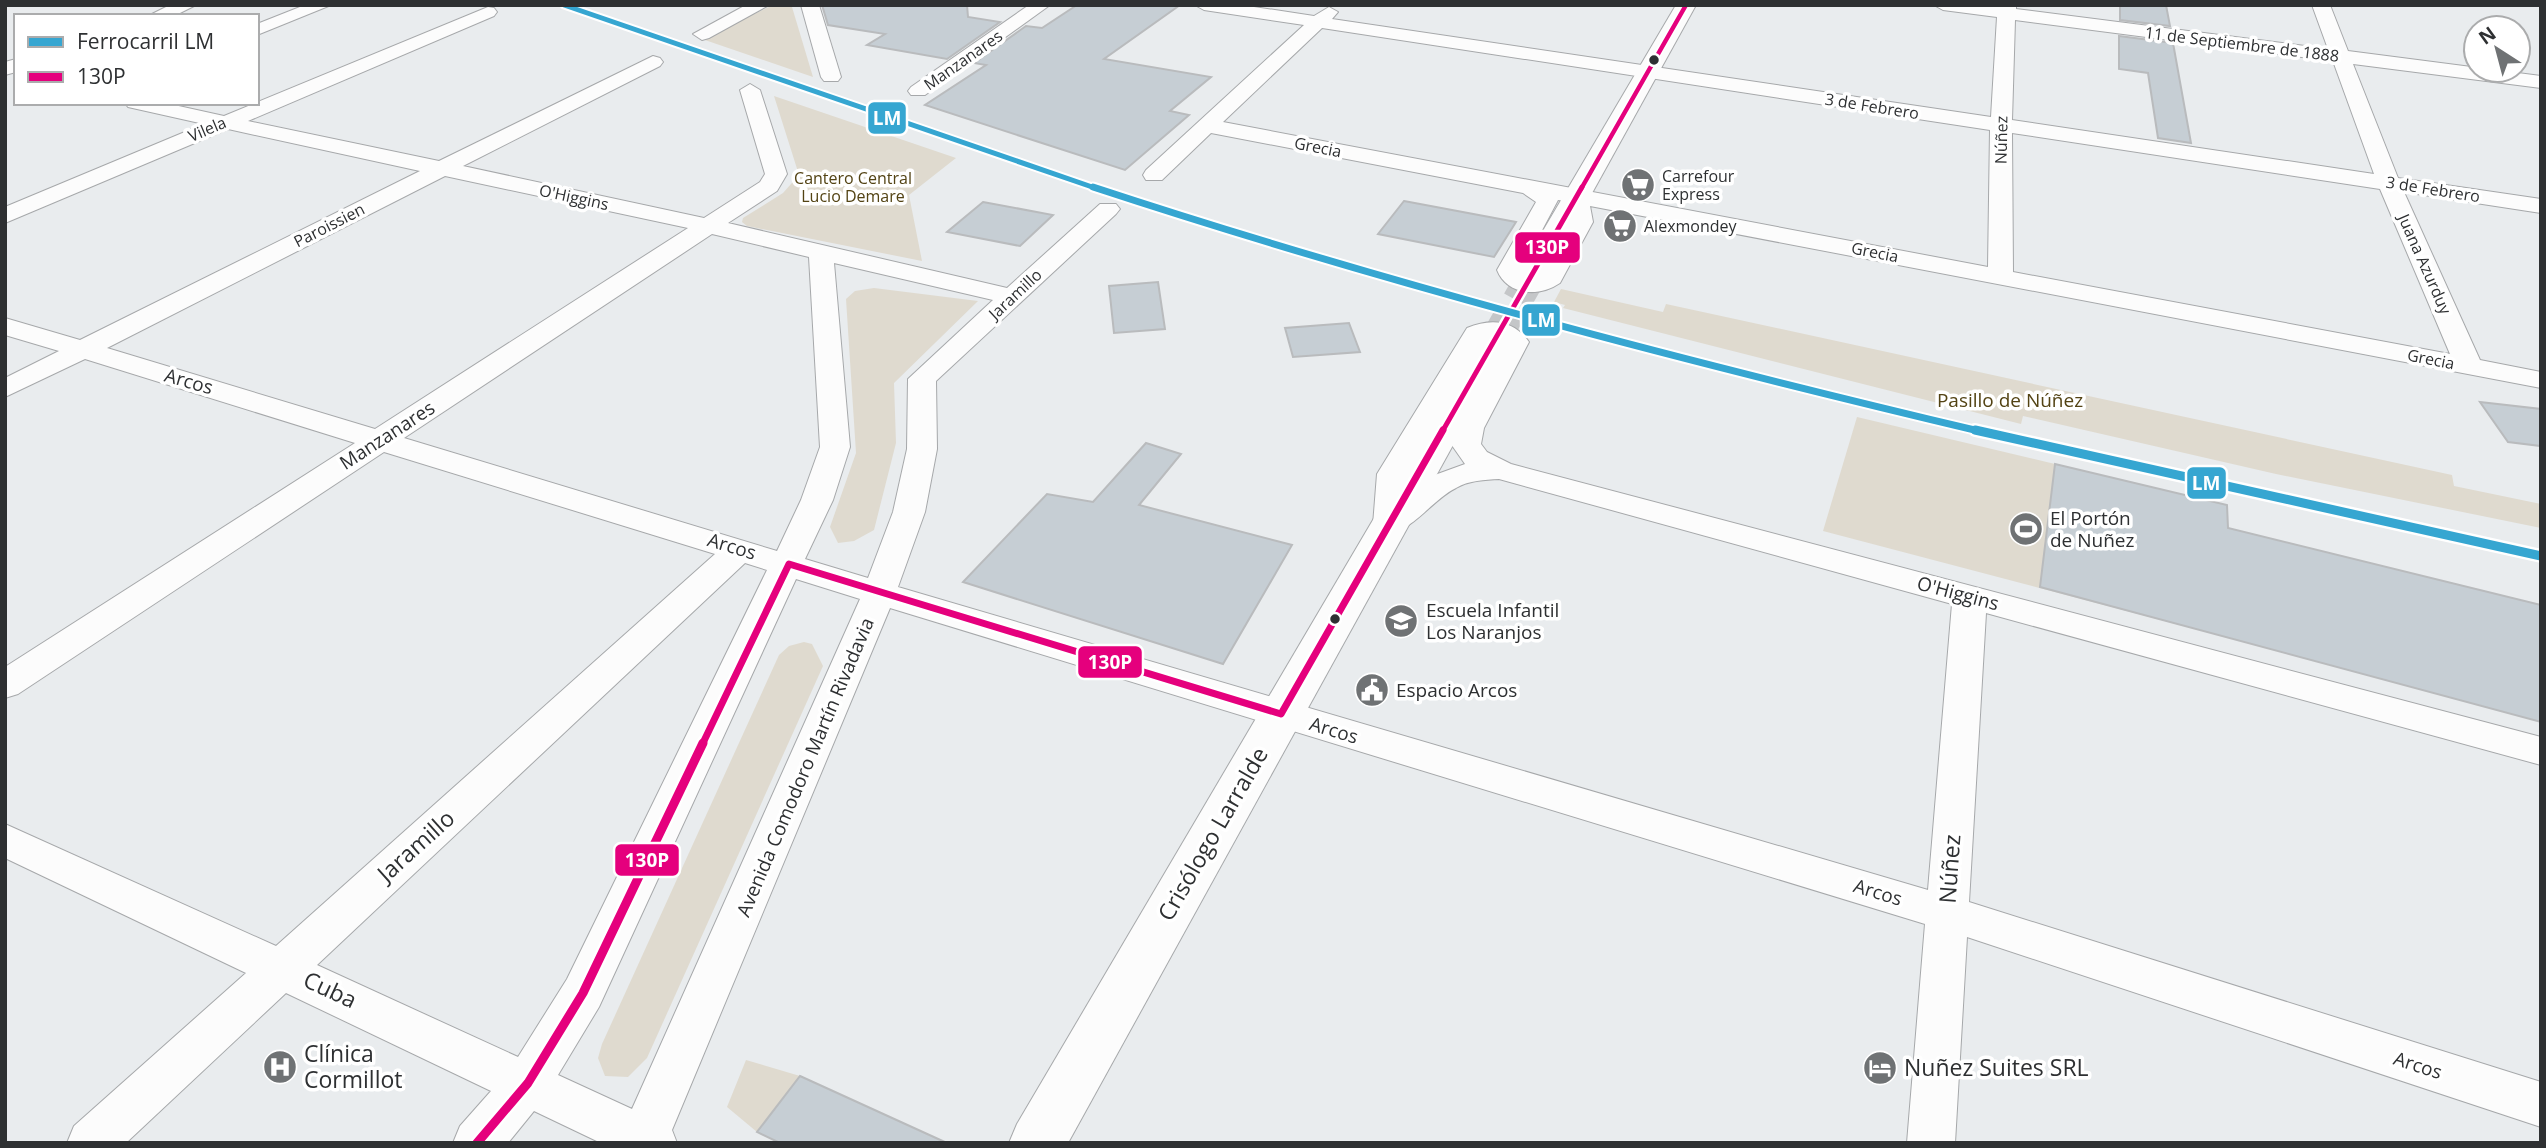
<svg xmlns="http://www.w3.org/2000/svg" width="2546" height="1148" viewBox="0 0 2546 1148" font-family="'Open Sans',sans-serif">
	<rect width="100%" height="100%" fill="#e9ecee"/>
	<g fill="#dfdacf">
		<polygon points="773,5 792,7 813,77 702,39"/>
		<polygon points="774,96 956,158 909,195 922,261 747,226 742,222 743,218 783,193 799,175"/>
		<polygon points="874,288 978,301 894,383 896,443 874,530 854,541 838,543 830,527 856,453 846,299 855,291"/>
		<polygon points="1561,289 1663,312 1666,304 2452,475 2454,486 2541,504 2541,528 2276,474 2023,416 2021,424 1563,308 1565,305 1554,302"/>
		<polygon points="1857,417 2227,505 2233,639 1823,531"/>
		<polygon points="804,642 812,644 823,666 647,1058 628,1077 605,1076 598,1058 602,1044 779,655 789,646"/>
		<polygon points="746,1060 800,1076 757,1132 727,1107"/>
	</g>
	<g fill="#c6ced4" stroke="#b9bbbd" stroke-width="2">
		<polygon points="822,5 967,5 968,17 1000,22 947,59 867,45 885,34 828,25"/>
		<polygon points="1077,5 1180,5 1104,59 1211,77 1170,111 1189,115 1125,170 925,105 986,65 974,63 1026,26 1042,28"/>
		<polygon points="2120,5 2166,5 2170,26 2120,20"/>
		<polygon points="2119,36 2173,43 2191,143 2158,138 2148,73 2119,69"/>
		<polygon points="1404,201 1516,222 1494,257 1378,234"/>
		<polygon points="983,202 1053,215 1020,246 947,232"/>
		<polygon points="1158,282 1165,329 1114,333 1109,286"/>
		<polygon points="1349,323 1360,352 1293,357 1285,328"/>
		<polygon points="2480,402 2541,409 2541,446 2508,442"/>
		<polygon points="1146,443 1181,454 1139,505 1292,545 1223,664 963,582 1047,494 1093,502"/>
		<polygon points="2055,464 2227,505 2228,528 2541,605 2541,722 2040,587"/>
		<polygon points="800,1076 947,1143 780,1143 757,1132"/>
	</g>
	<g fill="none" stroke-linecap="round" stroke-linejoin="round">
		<polyline stroke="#c4c6c8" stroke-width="30" stroke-dasharray="30 15" stroke-linecap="butt" points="1495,340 1529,280"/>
		<g stroke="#a6a8aa" stroke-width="2">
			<g id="minor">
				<polygon points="170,5 196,5 174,16 148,16"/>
				<polygon points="305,5 331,5 257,35 257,24"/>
				<polygon points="746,5 769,5 709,38 702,40 693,34"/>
				<polygon points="801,5 819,5 841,77 838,81 824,81 821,77"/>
				<polygon points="1029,5 1050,5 925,95 911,95 908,91 911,87"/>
				<path d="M1195,5H1241L1314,16L1329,7L1338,12L1332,19L1991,117L1997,17L1943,10L1934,5H2016V9L2328,49L2312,5H2330L2348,51L2541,76V88L2353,64L2398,178L2541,199V213L2404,192L2480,360L2541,372V388L1590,206L1593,222L1560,283C1538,298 1507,295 1497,270L1536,202L1523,193L1211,133L1162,180H1146L1143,175L1146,170L1304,25L1204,10ZM2015,20L2333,61L2374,174L2012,120ZM1322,28L1990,130L1988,267L1223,122ZM2012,133L2380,189L2450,354L2013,272ZM1558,200L1566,201L1569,222L1541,273L1527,276L1521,270Z"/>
				<path d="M488,7L494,8L497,12L494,16L248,121L439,161L653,56L660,58L663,62L660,66L463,166L704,218L760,182L765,174L740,90L750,84L760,90L787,174L777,191L728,223L1007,288L1100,204H1116L1120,209L1116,214L936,381L937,449L925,512L898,587L1928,890L1952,604L1499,479C1484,480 1470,480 1456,488C1429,501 1408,540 1378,532L1373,525L1377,474L1467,328C1491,318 1514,320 1529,342L1484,428L1481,444L1487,452L1511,464L2541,737V765L1986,613L1969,902L2541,1082V1127L1967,937L1955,1143H1907L1925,924L890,608L672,1130L677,1143H601L534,1111L508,1143H453L460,1126L491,1091L286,993L126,1143H67L74,1126L246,973L5,858V824L276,946L715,554L384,452L18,694L5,698V667L355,443L85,359L5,397V378L59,351L5,335V318L80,340L420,171L228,129L5,223V207L204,124L128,107L125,103H165L224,116ZM445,176L688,228L375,429L107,348ZM712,234L809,257L820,447L801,500L777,551L404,438ZM834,263L993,300L908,379L907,449L893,512L868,578L805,559L833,500L850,447ZM1496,338L1502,342L1454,428L1451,444L1465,464L1432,476L1405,495L1407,474L1486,339ZM745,563L767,570L567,979L518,1057L317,965ZM796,579L860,599L632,1109L558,1075L599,1007Z"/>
				<polygon points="16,59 16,72 5,75 5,62"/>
			</g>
		</g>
		<g stroke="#a6a8aa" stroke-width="2">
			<g id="tertiary">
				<polygon points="1676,5 1696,5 1544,280 1539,286 1529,289 1519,286 1514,280"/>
				<polygon points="1495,331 1506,333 1511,340 1068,1143 1009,1143 1017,1124 1479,340 1484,333"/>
			</g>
		</g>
		<use href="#minor" fill="#fcfcfc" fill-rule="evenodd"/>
		<use href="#tertiary" fill="#fcfcfc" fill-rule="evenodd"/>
		<g stroke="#fff" stroke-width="8">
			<polyline id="bus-1-far3" points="1581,189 1686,5"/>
		</g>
		<g stroke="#fff" stroke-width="10">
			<polyline id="bus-1-far2" points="1442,432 1582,187"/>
		</g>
		<g stroke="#fff" stroke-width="12">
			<polyline id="bus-1-far1" points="702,745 789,564 1281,714 1443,430"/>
		</g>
		<g stroke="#fff" stroke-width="14">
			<polyline id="bus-1" points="477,1143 528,1083 583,993 703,743"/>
		</g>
		<use href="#bus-1-far3" stroke="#e5007d" stroke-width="4.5"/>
		<use href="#bus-1-far2" stroke="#e5007d" stroke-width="5"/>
		<use href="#bus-1-far1" stroke="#e5007d" stroke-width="7"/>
		<use href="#bus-1" stroke="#e5007d" stroke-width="9"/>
		<g stroke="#fff" stroke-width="9">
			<polyline id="rail-1-far2" points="564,5 1098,189"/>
		</g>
		<g stroke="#fff" stroke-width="11">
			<path id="rail-1-far1" d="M1093,187C1385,283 1684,361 1983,432"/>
		</g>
		<g stroke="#fff" stroke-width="14">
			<polyline id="rail-1" points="1975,430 2541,556"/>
		</g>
		<use href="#rail-1-far2" stroke="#36a6d1" stroke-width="5"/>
		<use href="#rail-1-far1" stroke="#36a6d1" stroke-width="7"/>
		<use href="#rail-1" stroke="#36a6d1" stroke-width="9"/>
	</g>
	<defs>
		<g id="supermarket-disc" transform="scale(1.75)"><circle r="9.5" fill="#6f7274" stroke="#fff"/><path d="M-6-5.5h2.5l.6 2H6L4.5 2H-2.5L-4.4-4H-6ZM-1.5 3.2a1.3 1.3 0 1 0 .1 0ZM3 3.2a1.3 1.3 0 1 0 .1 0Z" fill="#fff"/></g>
		<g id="stadium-disc" transform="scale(1.75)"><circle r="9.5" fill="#6f7274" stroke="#fff"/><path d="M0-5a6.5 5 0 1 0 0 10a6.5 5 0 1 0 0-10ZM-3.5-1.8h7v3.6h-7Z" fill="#fff"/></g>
		<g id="school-disc" transform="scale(1.75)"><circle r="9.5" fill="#6f7274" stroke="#fff"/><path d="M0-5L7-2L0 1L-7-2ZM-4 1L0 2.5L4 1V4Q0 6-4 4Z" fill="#fff"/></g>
		<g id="civic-disc" transform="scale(1.75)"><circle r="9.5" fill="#6f7274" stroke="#fff"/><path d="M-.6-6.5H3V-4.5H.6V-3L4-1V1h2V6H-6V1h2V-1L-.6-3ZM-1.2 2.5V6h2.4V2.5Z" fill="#fff"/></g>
		<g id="hospital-disc" transform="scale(1.75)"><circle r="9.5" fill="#6f7274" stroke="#fff"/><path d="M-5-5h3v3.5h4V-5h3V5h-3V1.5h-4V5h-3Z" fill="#fff"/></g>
		<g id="hotel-disc" transform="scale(1.75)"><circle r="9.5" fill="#6f7274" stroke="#fff"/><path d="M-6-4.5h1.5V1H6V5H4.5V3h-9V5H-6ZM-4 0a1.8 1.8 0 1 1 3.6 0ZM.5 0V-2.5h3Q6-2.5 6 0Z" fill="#fff"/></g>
	</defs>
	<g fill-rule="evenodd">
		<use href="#supermarket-disc" x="1638" y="185"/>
		<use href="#supermarket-disc" x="1620" y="226"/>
		<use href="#stadium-disc" x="2026" y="529"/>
		<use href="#school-disc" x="1401" y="621"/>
		<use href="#civic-disc" x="1372" y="690"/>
		<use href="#hospital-disc" x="280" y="1067"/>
		<use href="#hotel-disc" x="1880" y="1068"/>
	</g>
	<g fill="#2e3032" stroke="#fff" stroke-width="2.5">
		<circle cx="1654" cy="60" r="6"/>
		<circle cx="1335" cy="619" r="6"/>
	</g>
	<g text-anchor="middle" stroke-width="7" stroke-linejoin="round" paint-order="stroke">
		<g font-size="16" fill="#2e3032" stroke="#fff">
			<text transform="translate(2242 44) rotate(7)" y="6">11 de Septiembre de 1888</text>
			<text transform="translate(963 60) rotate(-35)" y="6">Manzanares</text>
			<text transform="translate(1872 106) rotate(9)" y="6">3 de Febrero</text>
			<text transform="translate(207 129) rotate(-23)" y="6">Vilela</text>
			<text transform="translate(2001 140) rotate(-89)" y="6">Núñez</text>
			<text transform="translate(1318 147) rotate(11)" y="6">Grecia</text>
			<text transform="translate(2433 189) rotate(9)" y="6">3 de Febrero</text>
			<text transform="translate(574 197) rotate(12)" y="6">O'Higgins</text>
			<text transform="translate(329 225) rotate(-27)" y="6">Paroissien</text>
			<text transform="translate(1875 252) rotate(11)" y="6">Grecia</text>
			<text transform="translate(2425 264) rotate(66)" y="6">Juana Azurduy</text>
			<text transform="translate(1015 294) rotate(-43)" y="6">Jaramillo</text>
			<text transform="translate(2431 359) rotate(11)" y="6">Grecia</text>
		</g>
		<g font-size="16" fill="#2e3032" stroke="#fff" text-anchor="start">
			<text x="1662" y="182">Carrefour<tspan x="1662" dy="18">Express</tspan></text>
			<text x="1644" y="232">Alexmondey</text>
		</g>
		<g font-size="16" fill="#534314" stroke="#fff">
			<text x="853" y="184">Cantero Central<tspan x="853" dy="18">Lucio Demare</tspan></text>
		</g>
		<g font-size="19" fill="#2e3032" stroke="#fff">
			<text transform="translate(189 381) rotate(16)" y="7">Arcos</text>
			<text transform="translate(387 435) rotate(-33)" y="7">Manzanares</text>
			<text transform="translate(732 546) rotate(17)" y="7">Arcos</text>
			<text transform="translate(1958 593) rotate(15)" y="7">O'Higgins</text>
			<text transform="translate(1334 730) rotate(17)" y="7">Arcos</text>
			<text transform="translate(805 767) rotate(-67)" y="7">Avenida Comodoro Martín Rivadavia</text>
			<text transform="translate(1878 892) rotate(17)" y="7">Arcos</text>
			<text transform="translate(2418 1065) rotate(18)" y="7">Arcos</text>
		</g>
		<g font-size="19" fill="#534314" stroke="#fff">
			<text x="2010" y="407">Pasillo de Núñez</text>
		</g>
		<g font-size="19" fill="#2e3032" stroke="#fff" text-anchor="start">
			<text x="2050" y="525">El Portón<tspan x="2050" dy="22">de Nuñez</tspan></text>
			<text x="1426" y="617">Escuela Infantil<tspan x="1426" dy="22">Los Naranjos</tspan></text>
			<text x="1396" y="697">Espacio Arcos</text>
		</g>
		<g font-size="23" fill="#2e3032" stroke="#fff">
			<text transform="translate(1213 834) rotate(-60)" y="8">Crisólogo Larralde</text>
			<text transform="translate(416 846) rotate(-42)" y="8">Jaramillo</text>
			<text transform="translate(1950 869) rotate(-86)" y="8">Núñez</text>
			<text transform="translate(330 990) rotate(25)" y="8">Cuba</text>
		</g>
		<g font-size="23" fill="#2e3032" stroke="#fff" text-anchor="start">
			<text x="304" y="1062">Clínica<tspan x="304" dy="26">Cormillot</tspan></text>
			<text x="1904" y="1076">Nuñez Suites SRL</text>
		</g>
	</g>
	<g stroke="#fff" stroke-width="2.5">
		<rect x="867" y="101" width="40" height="34" rx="7" fill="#36a6d1"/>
		<rect x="1514" y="231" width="67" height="33" rx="7" fill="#e5007d"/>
		<rect x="1521" y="303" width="40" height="34" rx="7" fill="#36a6d1"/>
		<rect x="2186" y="466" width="41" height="34" rx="7" fill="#36a6d1"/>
		<rect x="1077" y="645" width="66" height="34" rx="7" fill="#e5007d"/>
		<rect x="614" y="843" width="66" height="34" rx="7" fill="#e5007d"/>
	</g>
	<g font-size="19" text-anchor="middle" font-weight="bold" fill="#fff">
		<text x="887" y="125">LM</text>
		<text x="1547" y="254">130P</text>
		<text x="1541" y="327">LM</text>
		<text x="2206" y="490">LM</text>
		<text x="1110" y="669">130P</text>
		<text x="647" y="867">130P</text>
	</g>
	<rect width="2546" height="1148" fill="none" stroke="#2e3032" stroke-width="14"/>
	<rect x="14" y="14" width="245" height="91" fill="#ffffff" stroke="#abacad" stroke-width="2"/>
	<rect x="28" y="37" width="35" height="10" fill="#36a6d1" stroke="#abacad" stroke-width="2"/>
	<text x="77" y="49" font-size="21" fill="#2e3032">Ferrocarril LM</text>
	<rect x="28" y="72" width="35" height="10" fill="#e5007d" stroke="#abacad" stroke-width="2"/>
	<text x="77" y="84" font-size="21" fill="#2e3032">130P</text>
	<g transform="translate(2497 49) rotate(324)"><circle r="33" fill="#ffffff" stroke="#abacad" stroke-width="2"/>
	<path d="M0-5L12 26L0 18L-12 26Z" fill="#6f7274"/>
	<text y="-10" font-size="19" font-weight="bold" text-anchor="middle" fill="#2e3032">N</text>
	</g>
</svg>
